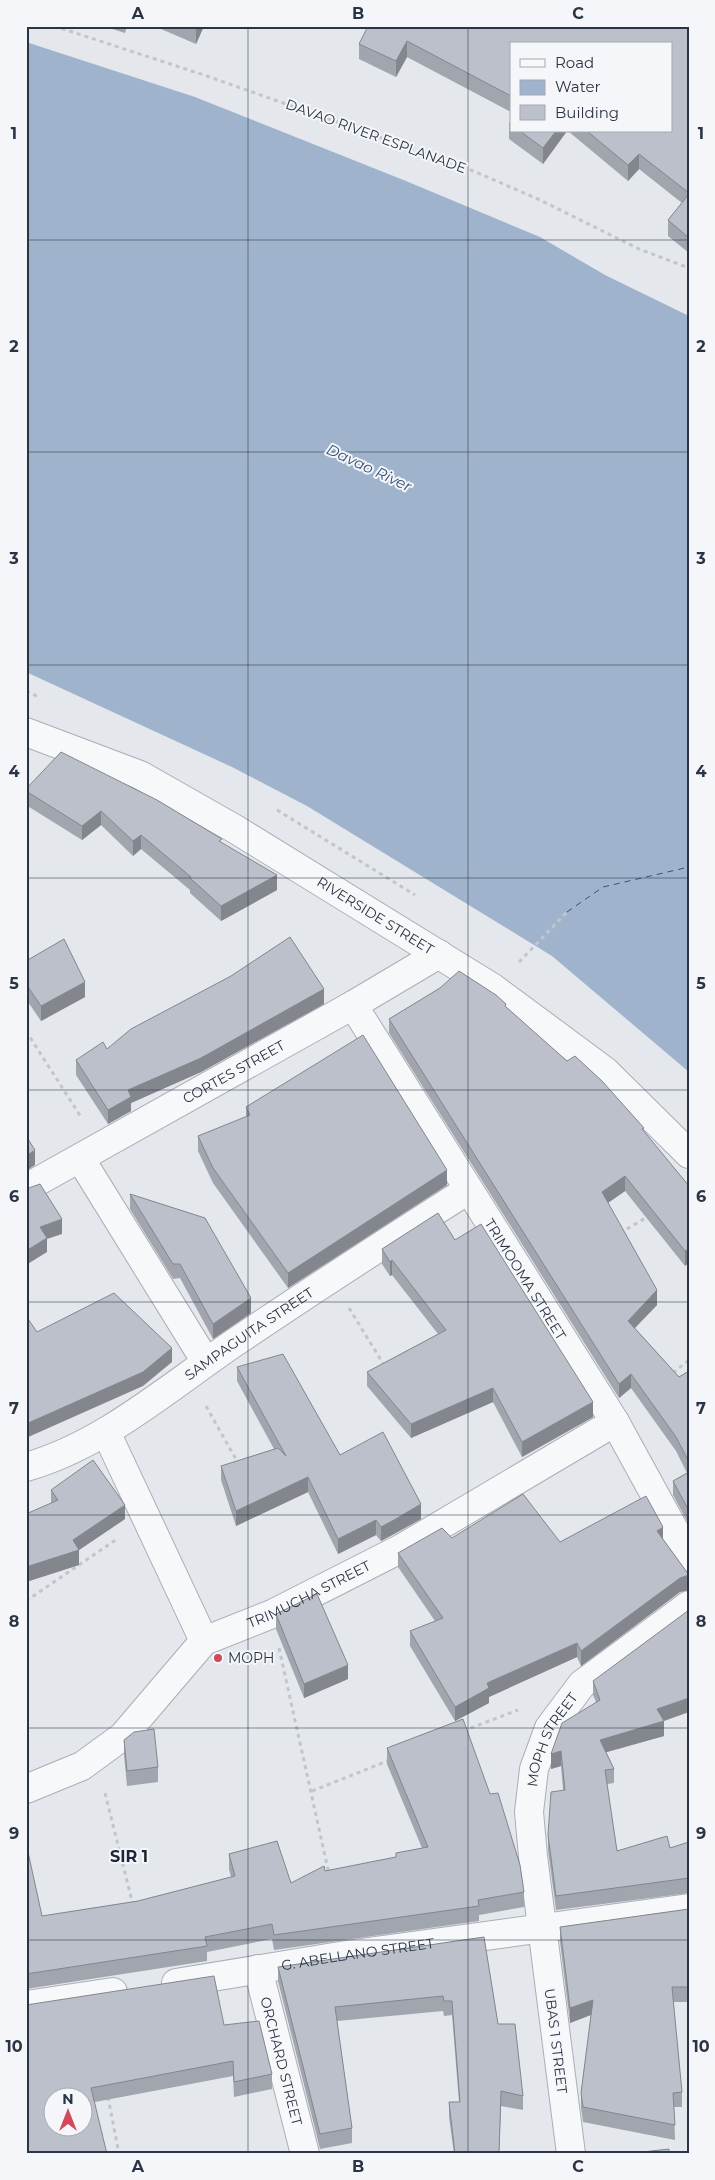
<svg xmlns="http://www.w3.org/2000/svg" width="715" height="2180" viewBox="0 0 715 2180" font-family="Montserrat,sans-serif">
	<rect width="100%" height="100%" fill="#e4e7ec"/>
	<polygon fill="#9fb4cc" points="26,42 195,97 406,181 540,237 605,275 689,316 689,1072 552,956 307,806 232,767 26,672"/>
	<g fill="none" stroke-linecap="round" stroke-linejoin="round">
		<polyline stroke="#34527a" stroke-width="1" stroke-dasharray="6 5" stroke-linecap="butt" points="567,912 603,887 689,867"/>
		<g stroke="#a9aeb7" stroke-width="30">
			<g id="minor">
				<path id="s1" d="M26,732L140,775L235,829L493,988L605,1071L689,1154"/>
				<path id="s2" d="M353,1005L615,1422L689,1557"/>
				<polyline points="80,1158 206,1362"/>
				<path id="s3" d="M26,1188L353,1005L439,954"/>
				<polyline points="106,1432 204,1641"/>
				<path id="s4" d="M26,1467C101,1446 167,1389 231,1345C309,1292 388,1241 468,1190"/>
				<path id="s5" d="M26,1789L82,1766L123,1736L204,1641L272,1614L402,1548L615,1422"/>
				<path id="s6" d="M258,1969L305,2154"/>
				<path id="s7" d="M176,1983L346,1955L689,1908"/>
				<polyline points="26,2005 113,1992"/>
				<path id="s8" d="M571,2154L533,1856L529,1812L534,1769L549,1728L582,1684L689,1605"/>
			</g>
		</g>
		<g stroke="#c2c5cb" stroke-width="3" stroke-dasharray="4 4" stroke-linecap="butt">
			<polyline points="54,26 204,75 464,167 538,199 639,249 689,268"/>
			<polyline points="26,691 39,697"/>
			<polyline points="277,810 415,895"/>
			<polyline points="519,962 567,912"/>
			<polyline points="26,1031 81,1117"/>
			<polyline points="620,1233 649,1216"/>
			<polyline points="349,1308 384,1365"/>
			<polyline points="673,1373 689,1360"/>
			<polyline points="206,1406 238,1463"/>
			<polyline points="26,1601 117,1539"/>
			<polyline points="279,1648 329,1874"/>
			<polyline points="463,1731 518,1710"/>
			<polyline points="312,1791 390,1760"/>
			<polyline points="105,1793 133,1905"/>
			<polyline points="108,2097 119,2154"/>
		</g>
		<use href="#minor" stroke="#f7f8fa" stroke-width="28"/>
	</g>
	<g fill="#a1a5ae">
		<polygon points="103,26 127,26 125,33"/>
		<polygon points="154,26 204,26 196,44"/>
		<polygon points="689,26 689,253 668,236 668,220 682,203 639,169 628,181 568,131 671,131 511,44 511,112 407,57 396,77 359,59 359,44"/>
		<polygon points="511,120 511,131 567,131 543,164 509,139 509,123"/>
		<polygon points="26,789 222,843 277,890 221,921 190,893 190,890 141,849 133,856 101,825 82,840 26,805"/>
		<polygon points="26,961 85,997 41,1021 26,999"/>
		<polygon points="440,988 506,1007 644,1132 689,1186 685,1266 625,1191 608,1203 657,1305 635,1328 679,1377 689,1371 688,1523 673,1495 673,1481 687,1473 676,1451 631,1388 619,1398 389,1033 389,1019"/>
		<polygon points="324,1004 201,1072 131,1103 131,1111 108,1124 76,1075 76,1060 107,1049"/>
		<polygon points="246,1107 447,1185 288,1288 213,1183 198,1151 198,1136 246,1117"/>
		<polygon points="130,1194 251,1313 213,1339 180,1278 173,1279 130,1209"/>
		<polygon points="455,1240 593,1417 522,1457 493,1402 411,1438 367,1386 367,1372 438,1334 392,1275 390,1276 382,1264 382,1249"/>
		<polygon points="237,1367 340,1455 421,1519 394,1534 381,1541 376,1535 338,1554 308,1492 236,1526 221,1480 221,1466 274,1449 237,1381"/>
		<polygon points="51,1490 125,1519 79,1550 79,1565 26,1582 26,1514 51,1503"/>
		<polygon points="452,1538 560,1542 663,1539 689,1575 689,1590 680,1592 581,1666 577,1657 489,1697 489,1703 455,1721 410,1646 410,1631 435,1621 398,1567 398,1553"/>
		<polygon points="276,1614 348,1679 304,1698 276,1629"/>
		<polygon points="593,1681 664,1721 664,1736 606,1752 614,1769 614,1783 607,1784 617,1851 670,1848 689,1842 689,1893 556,1910 548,1850 548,1835 563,1790 561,1766 551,1769 596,1702 593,1695"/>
		<polygon points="124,1740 158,1767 158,1782 127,1786 124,1755"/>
		<polygon points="387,1748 524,1892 524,1907 479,1915 479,1921 274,1950 272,1939 207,1952 207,1961 26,1989 26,1852 42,1916 138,1901 231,1877 229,1869 229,1854 291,1883 325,1871 396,1857 396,1853 422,1848 387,1764"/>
		<polygon points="689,1909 689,2002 673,2002 682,2092 682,2107 674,2107 675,2140 583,2122 581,2108 581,2093 591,2015 570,2023 560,1942 560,1927"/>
		<polygon points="484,1937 498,2024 523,2096 523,2110 501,2106 499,2154 454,2154 449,2117 449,2102 459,2102 452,2015 444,2016 443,2011 337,2021 352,2128 352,2143 320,2149 278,1981 278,1967"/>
		<polygon points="26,2005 224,2025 272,2074 272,2089 234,2097 233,2076 95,2102"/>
	</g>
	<g fill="#83868d">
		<polygon points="197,26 204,26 196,44 196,28"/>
		<polygon points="407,41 407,57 396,77 396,61"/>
		<polygon points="556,131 567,131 543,164 543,148"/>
		<polygon points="639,154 639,169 628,181 628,165"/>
		<polygon points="101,811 101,825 82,840 82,826"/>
		<polygon points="141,835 141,849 133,856 133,841"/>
		<polygon points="277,875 277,890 221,921 221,906"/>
		<polygon points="85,982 85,997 41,1021 41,1006"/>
		<polygon points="324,989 324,1004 201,1072 131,1103 131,1111 108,1124 108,1110 128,1090"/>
		<polygon points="35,1150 35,1165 26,1171 26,1156"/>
		<polygon points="447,1170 447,1185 288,1288 288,1273"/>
		<polygon points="625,1176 625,1191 602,1207 602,1192"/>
		<polygon points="62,1219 62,1234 47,1239 47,1252 26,1265 26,1251 40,1227"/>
		<polygon points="689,1249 689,1263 685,1266 685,1251"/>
		<polygon points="392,1260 392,1275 390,1276 390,1262"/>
		<polygon points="657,1290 657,1305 628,1335 628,1321"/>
		<polygon points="251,1298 251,1313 213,1339 213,1324"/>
		<polygon points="172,1348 172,1362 143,1386 26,1438 26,1424"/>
		<polygon points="631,1374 631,1388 619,1398 619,1384"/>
		<polygon points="493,1388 493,1402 411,1438 411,1424"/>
		<polygon points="593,1402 593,1417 522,1457 522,1442"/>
		<polygon points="308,1477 308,1492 236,1526 236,1511"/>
		<polygon points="421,1504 421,1519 394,1534 381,1541 381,1527"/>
		<polygon points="125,1505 125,1519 79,1550 79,1565 26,1582 26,1567 73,1540"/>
		<polygon points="376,1520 376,1535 338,1554 338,1539"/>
		<polygon points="663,1527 663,1542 657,1531"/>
		<polygon points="689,1575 689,1590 680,1592 581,1666 581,1651 680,1578"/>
		<polygon points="577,1643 577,1657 489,1697 489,1703 455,1721 455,1707 487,1683"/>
		<rect x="26" y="1656" width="2" height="15"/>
		<polygon points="348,1665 348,1679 304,1698 304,1684"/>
		<polygon points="689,1698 689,1712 664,1721 664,1736 600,1754 600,1740 657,1709"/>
		<polygon points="561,1751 561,1766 551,1769 551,1754"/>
		<polygon points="593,2000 593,2014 570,2023 570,2008"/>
	</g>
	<g fill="#bbc0ca" stroke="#83868d" fill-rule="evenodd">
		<polygon points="368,26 689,26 689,193 639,154 628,165 587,131 671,131 671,44 511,44 511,96 407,41 396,61 359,44"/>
		<polygon points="520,131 556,131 543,148"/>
		<polygon points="689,194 689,238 668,220"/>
		<polygon points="61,752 157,800 222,839 219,841 277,875 221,906 190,878 191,877 141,835 133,841 101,811 82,826 26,791 26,789"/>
		<polygon points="290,937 324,989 201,1058 128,1090 131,1097 108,1110 76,1060 103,1042 107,1049 131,1029 231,976"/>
		<polygon points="64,939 85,982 41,1006 26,984 26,961"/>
		<polygon points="459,971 496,995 506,1004 505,1006 567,1061 575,1056 602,1081 644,1128 642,1129 689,1186 689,1249 685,1251 625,1176 602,1192 657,1290 628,1321 679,1377 689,1371 689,1462 676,1437 631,1374 619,1384 389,1019 440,988"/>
		<polygon points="363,1035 447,1170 288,1273 213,1168 198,1136 250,1115 246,1107"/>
		<polygon points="26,1136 35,1150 26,1156"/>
		<polygon points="40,1184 62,1219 40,1227 47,1238 26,1251 26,1189"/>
		<polygon points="130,1194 205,1218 251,1298 213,1324 180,1264 173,1264"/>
		<polygon points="438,1213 455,1240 481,1224 593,1402 522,1442 493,1388 411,1424 367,1372 446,1330 392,1260 390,1262 382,1249"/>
		<polygon points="114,1293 172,1348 143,1372 26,1424 26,1316 37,1332"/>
		<polygon points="283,1354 340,1455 383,1432 421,1504 394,1520 381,1527 376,1520 338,1539 308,1477 236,1511 221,1466 278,1448 286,1456 237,1367"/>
		<polygon points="93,1460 125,1505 73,1540 79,1550 26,1567 26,1514 58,1500 51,1490"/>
		<polygon points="689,1472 689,1509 688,1509 673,1481"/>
		<polygon points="523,1494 560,1542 646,1496 663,1527 657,1531 689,1575 680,1578 581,1651 577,1643 487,1683 489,1688 455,1707 410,1631 443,1618 398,1553 442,1528 452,1538"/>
		<polygon points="317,1594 348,1665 304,1684 276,1614"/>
		<polygon points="689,1610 689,1698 657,1709 664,1721 600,1740 614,1769 605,1770 617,1851 667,1836 670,1848 689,1842 689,1878 556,1896 548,1835 551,1792 565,1790 561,1751 551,1754 562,1723 600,1700 593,1681"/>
		<polygon points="463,1719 490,1794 498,1793 520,1865 524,1892 478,1900 479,1906 274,1935 272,1924 205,1937 207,1946 26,1974 26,1852 28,1852 42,1916 138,1901 235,1876 229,1854 277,1841 291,1883 324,1866 325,1871 396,1857 396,1853 428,1847 387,1748"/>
		<polygon points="154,1729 158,1767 127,1771 124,1740 134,1732"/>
		<polygon points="689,1909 689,1987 672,1987 682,2092 673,2093 675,2125 583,2107 581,2093 593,2000 570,2008 560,1927"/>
		<polygon points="484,1937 498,2024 515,2024 523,2096 501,2091 499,2154 455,2154 449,2102 460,2102 452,2001 444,2001 443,1996 335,2007 352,2128 320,2134 278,1967"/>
		<path d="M214,1976L224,2025L259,2021L272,2074L234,2082L233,2061L91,2088L107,2154H26V2005ZM52,2098H82V2128H52Z"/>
		<polygon points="669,2149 669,2154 625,2154"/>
	</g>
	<path fill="none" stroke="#2b3445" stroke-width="1" stroke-opacity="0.55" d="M248,26V2154M468,26V2154M26,240H689M26,452H689M26,665H689M26,878H689M26,1090H689M26,1302H689M26,1515H689M26,1728H689M26,1940H689"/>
	<circle fill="#d1495b" stroke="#f4f6f9" stroke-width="2" cx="218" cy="1658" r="5"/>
	<g text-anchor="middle" stroke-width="4" stroke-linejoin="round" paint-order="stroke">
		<g font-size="14" fill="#2b3445" stroke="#f4f6f9">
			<text transform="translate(376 136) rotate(20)" y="5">DAVAO RIVER ESPLANADE</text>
			<text dy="5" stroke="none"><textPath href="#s1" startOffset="396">RIVERSIDE STREET</textPath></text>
			<text dy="5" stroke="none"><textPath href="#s3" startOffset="238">CORTES STREET</textPath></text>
			<text dy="5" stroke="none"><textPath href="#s2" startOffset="324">TRIMOOMA STREET</textPath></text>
			<text dy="5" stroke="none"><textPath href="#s4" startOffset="261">SAMPAGUITA STREET</textPath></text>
			<text dy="5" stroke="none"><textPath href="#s5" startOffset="351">TRIMUCHA STREET</textPath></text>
			<text dy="5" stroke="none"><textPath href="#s8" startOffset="422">MOPH STREET</textPath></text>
			<text dy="5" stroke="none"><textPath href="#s7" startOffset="184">G. ABELLANO STREET</textPath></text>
			<text transform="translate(556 2041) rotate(83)" y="5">UBAS 1 STREET</text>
			<text dy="5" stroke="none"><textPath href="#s6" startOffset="95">ORCHARD STREET</textPath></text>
		</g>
		<g font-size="14" fill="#2b3445" stroke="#f4f6f9" text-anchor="start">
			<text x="228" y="1663">MOPH</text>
		</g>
		<g font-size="15" font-style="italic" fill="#34527a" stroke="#f4f6f9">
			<text transform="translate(369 468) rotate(25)" y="5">Davao River</text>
		</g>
		<g font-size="16" font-weight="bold" fill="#1d2536" stroke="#f4f6f9">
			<text x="129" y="1862">SIR 1</text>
		</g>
	</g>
	<rect width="715" height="2180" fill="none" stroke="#f4f6f9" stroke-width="55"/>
	<rect x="510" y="42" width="162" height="90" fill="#f4f6f9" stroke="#a4a8b1"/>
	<rect x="520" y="59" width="25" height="8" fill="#f7f8fa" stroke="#a4a8b1"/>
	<text x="555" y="68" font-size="15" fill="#2b3445">Road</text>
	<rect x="520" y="80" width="25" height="15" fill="#9fb4cc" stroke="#a4a8b1"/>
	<text x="555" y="92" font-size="15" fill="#2b3445">Water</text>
	<rect x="520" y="105" width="25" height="15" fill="#bbc0ca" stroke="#a4a8b1"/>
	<text x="555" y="118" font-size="15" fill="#2b3445">Building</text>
	<g transform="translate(68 2112)"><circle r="24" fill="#f4f6f9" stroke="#a4a8b1"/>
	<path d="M0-4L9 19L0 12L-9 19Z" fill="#d1495b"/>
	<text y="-8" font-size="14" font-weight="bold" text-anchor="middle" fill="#2b3445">N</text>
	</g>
	<rect x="28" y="28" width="660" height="2124" fill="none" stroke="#2b3445" stroke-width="2"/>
	<g font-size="16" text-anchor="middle" font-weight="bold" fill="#2b3445">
		<text x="138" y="19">A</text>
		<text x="358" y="19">B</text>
		<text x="578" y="19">C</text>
		<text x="14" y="139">1</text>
		<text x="701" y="139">1</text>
		<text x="14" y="352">2</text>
		<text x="701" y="352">2</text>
		<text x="14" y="564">3</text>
		<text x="701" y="564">3</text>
		<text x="14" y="777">4</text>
		<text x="701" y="777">4</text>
		<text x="14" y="989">5</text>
		<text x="701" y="989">5</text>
		<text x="14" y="1202">6</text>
		<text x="701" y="1202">6</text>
		<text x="14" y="1414">7</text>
		<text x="701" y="1414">7</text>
		<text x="14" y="1627">8</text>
		<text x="701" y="1627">8</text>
		<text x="14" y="1839">9</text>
		<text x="701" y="1839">9</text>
		<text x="14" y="2052">10</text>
		<text x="701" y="2052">10</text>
		<text x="138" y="2172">A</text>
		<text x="358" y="2172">B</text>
		<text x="578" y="2172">C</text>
	</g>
</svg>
